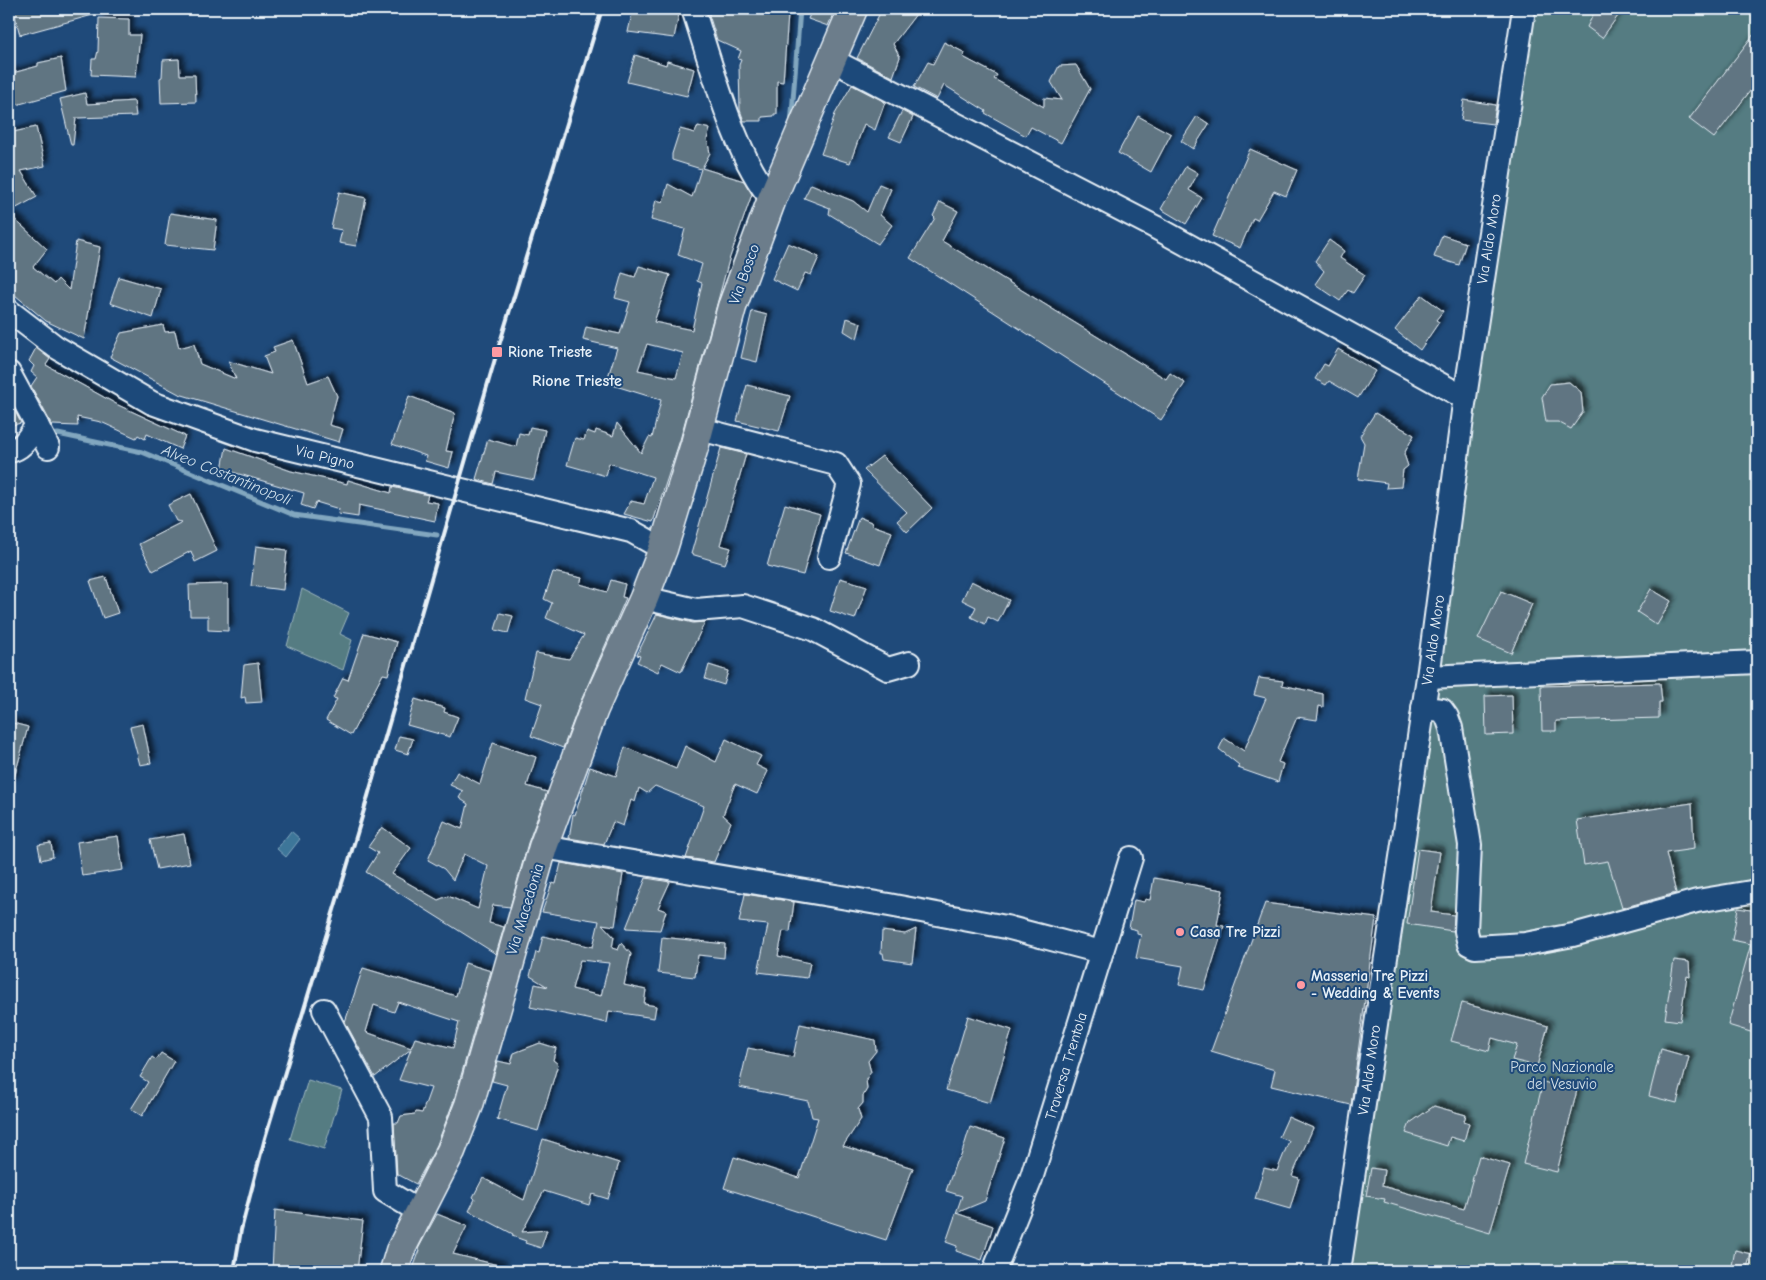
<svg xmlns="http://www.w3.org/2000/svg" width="1766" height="1280" viewBox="0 0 1766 1280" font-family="'Comic Neue',sans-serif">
	<defs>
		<filter id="shadow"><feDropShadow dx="4.5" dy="-4.5" stdDeviation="2.5" flood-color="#0009"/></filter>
	</defs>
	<rect width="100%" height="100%" fill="#1f4a7a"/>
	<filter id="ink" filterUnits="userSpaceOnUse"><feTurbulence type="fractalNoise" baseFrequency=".02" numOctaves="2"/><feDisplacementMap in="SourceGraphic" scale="10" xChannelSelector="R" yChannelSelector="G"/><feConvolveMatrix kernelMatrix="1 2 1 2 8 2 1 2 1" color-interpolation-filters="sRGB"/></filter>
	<g filter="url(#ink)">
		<g fill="#547c82" stroke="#9eb6bd">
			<polygon points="1517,9 1757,9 1757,1271 1333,1271"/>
			<polygon points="302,589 349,613 340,634 352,640 343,670 287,646"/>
			<polygon points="308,1080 342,1090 324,1149 290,1139"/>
		</g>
		<polygon fill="#3e7699" stroke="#82a7bf" points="291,831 300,839 286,857 277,849"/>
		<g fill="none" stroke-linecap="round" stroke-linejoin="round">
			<g stroke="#82a7bf" stroke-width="5">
				<polyline points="791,126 800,9"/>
				<polyline points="48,435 58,434 142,452 294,515 437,535"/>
				<polyline points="9,437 20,436"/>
			</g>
		</g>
		<g fill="#607482" stroke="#e8f1f8" fill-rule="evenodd" filter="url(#shadow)">
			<polygon points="13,9 99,9 100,13 20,35"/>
			<polygon points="633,9 680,9 674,38 628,32"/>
			<polygon points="711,9 763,9 788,15 783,82 777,81 777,114 774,114 774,116 762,117 762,121 744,121 740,110 739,65 741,60 738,59 741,51 717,40 709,15"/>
			<polygon points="812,9 835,9 828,26 808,19"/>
			<polygon points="882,9 920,9 893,44 900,57 893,77 857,58"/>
			<polygon points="1596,9 1623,9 1602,38 1587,27"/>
			<polygon points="99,18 129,19 129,35 140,35 136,77 91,75 92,59 96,59 98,51"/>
			<polygon points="1757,30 1757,82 1714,138 1689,119"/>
			<polygon points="944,42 965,53 963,57 997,75 994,79 1044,107 1044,98 1062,100 1051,82 1059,66 1076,65 1090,89 1061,143 1031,127 1026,136 985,113 986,111 944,85 937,99 914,87 928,62 933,64"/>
			<polygon points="635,55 666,65 667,61 694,69 687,96 627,82"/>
			<polygon points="61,58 66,91 9,107 9,74 38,66 38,63"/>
			<polygon points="179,59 180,75 195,75 196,102 161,103 160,78 162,77 163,60"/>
			<polygon points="852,85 885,102 875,130 864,124 850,163 821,154 835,114"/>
			<polygon points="85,93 87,104 134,101 136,116 76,118 73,145 71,145 60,99"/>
			<polygon points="1464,100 1496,105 1493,124 1461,120"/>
			<polygon points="902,111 913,117 901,142 889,137"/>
			<polygon points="1138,116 1171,134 1151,172 1118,153"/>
			<polygon points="1197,116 1209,124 1193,149 1181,141"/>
			<path d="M698,126L710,129L707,139L710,153L702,168L744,181L752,194L729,260L680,440L653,522L624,514L631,501L644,504L653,477L609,463L606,476L567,465L575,438L584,440L587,431L595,434L596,430L613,436L617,423L641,453L649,437L652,438L661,400L606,383L617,348L583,340L586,327L620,334L630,302L615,298L622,273L635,277L639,266L670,275L654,322L692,330L702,283L697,281L702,264L678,255L685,229L651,220L656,200L663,202L668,184L692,197L701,169L672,160V154L680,129L695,133ZM647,344L683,353L676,378L638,370Z"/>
			<polygon points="36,127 45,166 21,171 37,197 9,212 9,133"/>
			<polygon points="1250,149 1297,170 1286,196 1274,191 1257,220 1253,218 1240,248 1212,236"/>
			<polygon points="1186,166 1198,173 1189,190 1202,198 1186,224 1161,209"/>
			<polygon points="811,184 853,201 867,212 879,184 891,189 880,215 892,225 878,244 829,214 830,208 804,198"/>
			<polygon points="339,192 366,198 356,246 339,243 342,230 331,228"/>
			<polygon points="940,202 958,211 942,241 1166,379 1170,373 1185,383 1161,420 910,258 935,218 933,216"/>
			<polygon points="170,213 217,220 213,250 165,245"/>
			<polygon points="9,214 47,249 33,267 54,284 58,279 69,290 76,241 100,247 84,339 46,321 9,290"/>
			<polygon points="1442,235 1466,243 1459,265 1434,257"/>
			<polygon points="1329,240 1344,251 1340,258 1365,275 1353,293 1348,290 1340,301 1315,284 1324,271 1315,261"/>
			<polygon points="788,243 819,257 811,275 805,273 797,291 772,279"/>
			<polygon points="119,277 161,289 153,318 110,303"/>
			<polygon points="1422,295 1443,311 1436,320 1439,322 1420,350 1395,330"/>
			<polygon points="752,311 767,315 757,362 741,358"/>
			<polygon points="847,318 861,323 857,339 844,331"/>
			<polygon points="163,325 165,332 175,331 179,348 194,344 200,364 236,379 228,361 271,374 264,356 275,352 273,347 293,340 308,383 328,376 337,396 329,425 343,429 339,442 179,394 110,357 121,333"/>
			<polygon points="36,348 50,359 46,365 118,405 185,436 180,449 147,434 145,439 138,435 136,438 101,422 77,417 78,426 52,425 31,386 37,377 31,372 34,366 29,361"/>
			<polygon points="1338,349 1375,371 1358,398 1329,381 1326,385 1315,379 1324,364 1328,366"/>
			<polygon points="1569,382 1581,392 1583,412 1571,429 1558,422 1546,422 1542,397 1550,384"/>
			<polygon points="747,385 790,396 779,431 737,421"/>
			<polygon points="409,396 455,413 446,451 453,452 449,468 425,461 426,456 392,444"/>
			<polygon points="9,400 21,423 9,426"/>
			<polygon points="1375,413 1414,435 1404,454 1408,466 1403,470 1401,487 1386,488 1387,483 1358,479 1364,443 1360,436"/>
			<polygon points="530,427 545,430 534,480 496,472 493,484 476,479 488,439 516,447 519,433 528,435"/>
			<polygon points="226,448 291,471 347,484 348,480 391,493 392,487 428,495 426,501 438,503 435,521 359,505 358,517 338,514 339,509 316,502 313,509 301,505 304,493 222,469"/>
			<polygon points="721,448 746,454 720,545 731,548 725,564 691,554"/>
			<polygon points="882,456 932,508 907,532 897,521 907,512 864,470"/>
			<polygon points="191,494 217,551 195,562 191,551 153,571 139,544 182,522 176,521 168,505"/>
			<polygon points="785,504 820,514 803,575 767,566"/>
			<polygon points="859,517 871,522 872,525 892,532 880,565 846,553"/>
			<polygon points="256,546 287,550 283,590 251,586"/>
			<polygon points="553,572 582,578 580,584 607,592 611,580 625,584 622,597 626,598 580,703 563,748 531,736 542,704 525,698 536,653 569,659 584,635 546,618 552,603 544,599"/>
			<polygon points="106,577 118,613 103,618 90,581"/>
			<polygon points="840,578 867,586 855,619 830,611"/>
			<polygon points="971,581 1009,600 998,622 988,617 985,624 971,617 976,607 962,600"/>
			<polygon points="228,584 228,631 208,630 208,616 190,616 189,585"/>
			<polygon points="1651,589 1671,601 1657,625 1637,612"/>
			<polygon points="1501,591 1532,604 1511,653 1478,639"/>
			<polygon points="500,613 513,616 508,633 495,630"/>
			<polygon points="657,614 693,623 705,622 681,672 662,663 658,672 637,662 640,656 637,655"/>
			<polygon points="364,633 397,642 388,675 383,674 351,735 326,720 337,699 333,698 343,678 348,680"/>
			<polygon points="258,663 262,702 246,703 245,697 241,698 244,665"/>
			<polygon points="709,665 728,671 724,685 705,679"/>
			<polygon points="1259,678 1283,681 1282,685 1323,694 1323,707 1319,706 1317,720 1297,717 1278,762 1283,764 1278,782 1238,768 1239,765 1219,749 1224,738 1244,751 1266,698 1254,695"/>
			<polygon points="1660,683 1662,702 1659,702 1659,718 1556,721 1556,731 1542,731 1541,686"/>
			<polygon points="1512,695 1513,734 1486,735 1485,696"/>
			<polygon points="415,699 445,708 444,712 458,717 450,737 407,725"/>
			<polygon points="9,722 28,727 13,782 9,782"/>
			<polygon points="143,724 151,763 140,765 130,727"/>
			<polygon points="399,736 413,739 408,754 395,750"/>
			<polygon points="726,739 761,756 756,765 768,771 757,794 735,784 723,815 731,822 714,862 686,858 704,806 655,786 647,793 639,788 635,802 631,800 623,826 613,822 604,844 569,838 573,814 575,815 590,767 616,776 625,747 676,769 685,746 716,762"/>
			<polygon points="493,743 536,757 527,786 547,792 528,843 510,907 493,905 489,923 504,927 496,954 366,872 378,853 368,847 382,827 411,848 392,874 438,900 448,896 478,909 488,866 464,854 453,880 444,869 428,860 444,821 462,829 468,804 459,798 463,791 450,785 457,772 480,784"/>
			<polygon points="1692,803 1694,849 1666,853 1676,893 1622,908 1608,861 1584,865 1577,820"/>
			<polygon points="184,834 190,863 157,869 150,840"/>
			<polygon points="118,836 123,870 82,876 77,842"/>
			<polygon points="51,843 53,857 41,860 38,845"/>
			<polygon points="1418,849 1440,852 1431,912 1454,915 1453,931 1407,924"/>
			<path d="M561,863L623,874L615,926L602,924L614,937L612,948L618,950L621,943L631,954L624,985L646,990L644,1004L656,1006L654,1018L609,1011L607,1023L530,1007L535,984L548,987L530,976L536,952L539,953L543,936L593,947L599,921L542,912L552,883L556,884ZM580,960L609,963L601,996L572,989Z"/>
			<polygon points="646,878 670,882 658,908 666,911 660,930 626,928"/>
			<polygon points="1154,878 1223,890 1217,925 1224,926 1204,990 1179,985 1183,966 1136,958 1141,935 1137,934 1137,930 1129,928 1134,900 1144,902 1145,899 1150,900"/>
			<polygon points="745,894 794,902 790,932 783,931 778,956 810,963 807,978 758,972 768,925 739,922"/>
			<polygon points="1265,903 1376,918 1351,1105 1271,1086 1275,1070 1211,1051"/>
			<polygon points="1738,908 1757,911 1757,1034 1728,1025 1751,944 1732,940"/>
			<polygon points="916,929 912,963 884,959 883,953 881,953 882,931 905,934"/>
			<polygon points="662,937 725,944 724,958 698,955 695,977 658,973"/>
			<polygon points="1674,960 1689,962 1690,977 1687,976 1680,1021 1665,1019"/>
			<path d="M465,963L491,971L454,1100L437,1145L416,1184L397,1174L394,1123H398L401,1116L415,1114L416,1112L422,1113L431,1088L399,1080L411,1049L375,1077L345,1022L363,968L456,996ZM398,1002L459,1022L453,1048L415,1038L411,1048L366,1032L374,1005L394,1012Z"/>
			<polygon points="1462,1003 1548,1026 1537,1066 1512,1060 1517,1045 1492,1038 1489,1051 1451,1041"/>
			<polygon points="968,1016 1012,1030 990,1103 946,1090"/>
			<polygon points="800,1024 875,1040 876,1051 868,1061 871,1072 866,1079 867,1089 863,1096 863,1103 858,1109 861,1119 843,1146 913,1168 886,1240 724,1188 734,1157 799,1178 818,1118 812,1117 808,1101 739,1087 748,1048 793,1057"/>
			<polygon points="540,1043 556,1048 553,1060 558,1064 538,1131 497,1119 507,1085 492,1081 498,1061 511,1064 514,1053"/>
			<polygon points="1661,1049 1689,1057 1677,1103 1649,1096"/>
			<polygon points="161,1053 174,1061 142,1116 131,1109 148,1082 140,1077 152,1057 156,1060"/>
			<polygon points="1543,1082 1577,1090 1557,1172 1523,1164"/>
			<polygon points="1434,1106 1466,1115 1464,1121 1469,1123 1464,1141 1450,1137 1447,1146 1406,1133 1410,1123"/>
			<polygon points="1288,1117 1313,1128 1292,1176 1299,1178 1290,1209 1255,1199 1264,1168 1277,1171 1289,1141 1279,1137"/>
			<polygon points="970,1127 1005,1138 985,1201 956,1213 962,1196 946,1191 956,1162 961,1156"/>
			<polygon points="543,1139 619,1163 608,1199 592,1194 589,1205 544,1191 522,1232 547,1230 541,1248 525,1243 526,1241 512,1236 513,1234 469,1211 475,1199 473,1197 483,1178 524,1200"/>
			<polygon points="1479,1156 1510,1165 1490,1233 1384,1202 1385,1199 1366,1196 1371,1168 1384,1170 1382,1186 1464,1209"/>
			<polygon points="275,1210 363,1221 357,1271 272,1271"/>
			<polygon points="956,1213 993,1226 982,1260 956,1251 957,1246 946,1242"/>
			<polygon points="437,1214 467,1226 453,1254 502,1266 502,1271 412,1271 420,1250 418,1249"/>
			<polygon points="1735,1250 1751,1254 1746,1271 1731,1271"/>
		</g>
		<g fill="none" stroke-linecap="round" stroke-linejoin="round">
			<g stroke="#e8f1f8" stroke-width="26">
				<g id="minor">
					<path d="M693,9C711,63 735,158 772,199"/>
					<polyline points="832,60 1155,227 1465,398"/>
					<polyline points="9,311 56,347 152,403 255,440 631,531 663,549"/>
					<path d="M9,373L37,425C29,436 23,449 9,451"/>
					<polyline points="37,425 48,447"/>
					<polyline points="700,429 836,464 849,484 829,557"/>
					<polyline points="644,598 696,610 743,606 813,629 888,669 909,663"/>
					<polyline points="1428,677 1757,662"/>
					<polyline points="1423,708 1442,710 1447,717 1451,728 1470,845 1466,931 1469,944 1475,947 1525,944 1573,935 1697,901 1757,891"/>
					<polyline points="543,847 889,905 1006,927 1101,952"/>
					<polyline points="324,1010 381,1117 385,1191 420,1212"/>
					<polyline points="994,1271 1031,1179 1131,858"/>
					<polyline points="1339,1271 1428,677 1464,404 1524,9"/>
				</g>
			</g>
			<g stroke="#e8f1f8" stroke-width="31">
				<polyline id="major" points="394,1271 400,1251 451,1151 469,1105 543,847 594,709 644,598 663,549 695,444 732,307 772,199 853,9"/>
			</g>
			<use href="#minor" stroke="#1f4a7a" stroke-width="22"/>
			<use href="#major" stroke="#6c7d8b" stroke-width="28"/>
			<polyline stroke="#e8f1f8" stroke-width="4" points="234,1271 241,1230 265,1138 359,827 497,352 602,9"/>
		</g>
	</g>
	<g fill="#ff9aa2" stroke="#1f4a7a" stroke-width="2">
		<rect x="491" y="346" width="12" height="12" rx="2.5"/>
		<circle cx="1180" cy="932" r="5"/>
		<circle cx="1301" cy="985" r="5"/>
	</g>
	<g text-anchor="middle" stroke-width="4" stroke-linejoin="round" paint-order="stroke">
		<g font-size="15" fill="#e8f1f8" stroke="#1f4a7a">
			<text transform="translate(1489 239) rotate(-81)" y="5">Via Aldo Moro</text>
			<text transform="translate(744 274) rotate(-70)" y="5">Via Bosco</text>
			<text transform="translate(325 457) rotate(14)" y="5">Via Pigno</text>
			<text transform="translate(1433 640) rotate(-82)" y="5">Via Aldo Moro</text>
			<text transform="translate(525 909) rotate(-73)" y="5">Via Macedonia</text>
			<text transform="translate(1066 1066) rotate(-73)" y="5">Traversa Trentola</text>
			<text transform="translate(1369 1070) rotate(-82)" y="5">Via Aldo Moro</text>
		</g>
		<g font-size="15" font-weight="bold" fill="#e8f1f8" stroke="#1f4a7a" text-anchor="start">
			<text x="508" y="357">Rione Trieste</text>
			<text x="1190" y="937">Casa Tre Pizzi</text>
			<text x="1311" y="981">Masseria Tre Pizzi<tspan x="1311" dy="17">- Wedding &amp; Events</tspan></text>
		</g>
		<g font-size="15" fill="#d2dfe6" stroke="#1f4a7a">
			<text x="1562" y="1072">Parco Nazionale<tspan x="1562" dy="17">del Vesuvio</tspan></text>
		</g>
		<g font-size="16" font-weight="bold" fill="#e8f1f8" stroke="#1f4a7a">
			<text x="577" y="386">Rione Trieste</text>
		</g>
		<g font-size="16" font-style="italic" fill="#cedfea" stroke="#1f4a7a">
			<text transform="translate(227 474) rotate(22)" y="6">Alveo Costantinopoli</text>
		</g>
	</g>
	<rect width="1766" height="1280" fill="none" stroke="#1f4a7a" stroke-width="30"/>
	<rect x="15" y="15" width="1736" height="1250" fill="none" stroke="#e8f1f8" stroke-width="2" filter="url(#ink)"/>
</svg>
